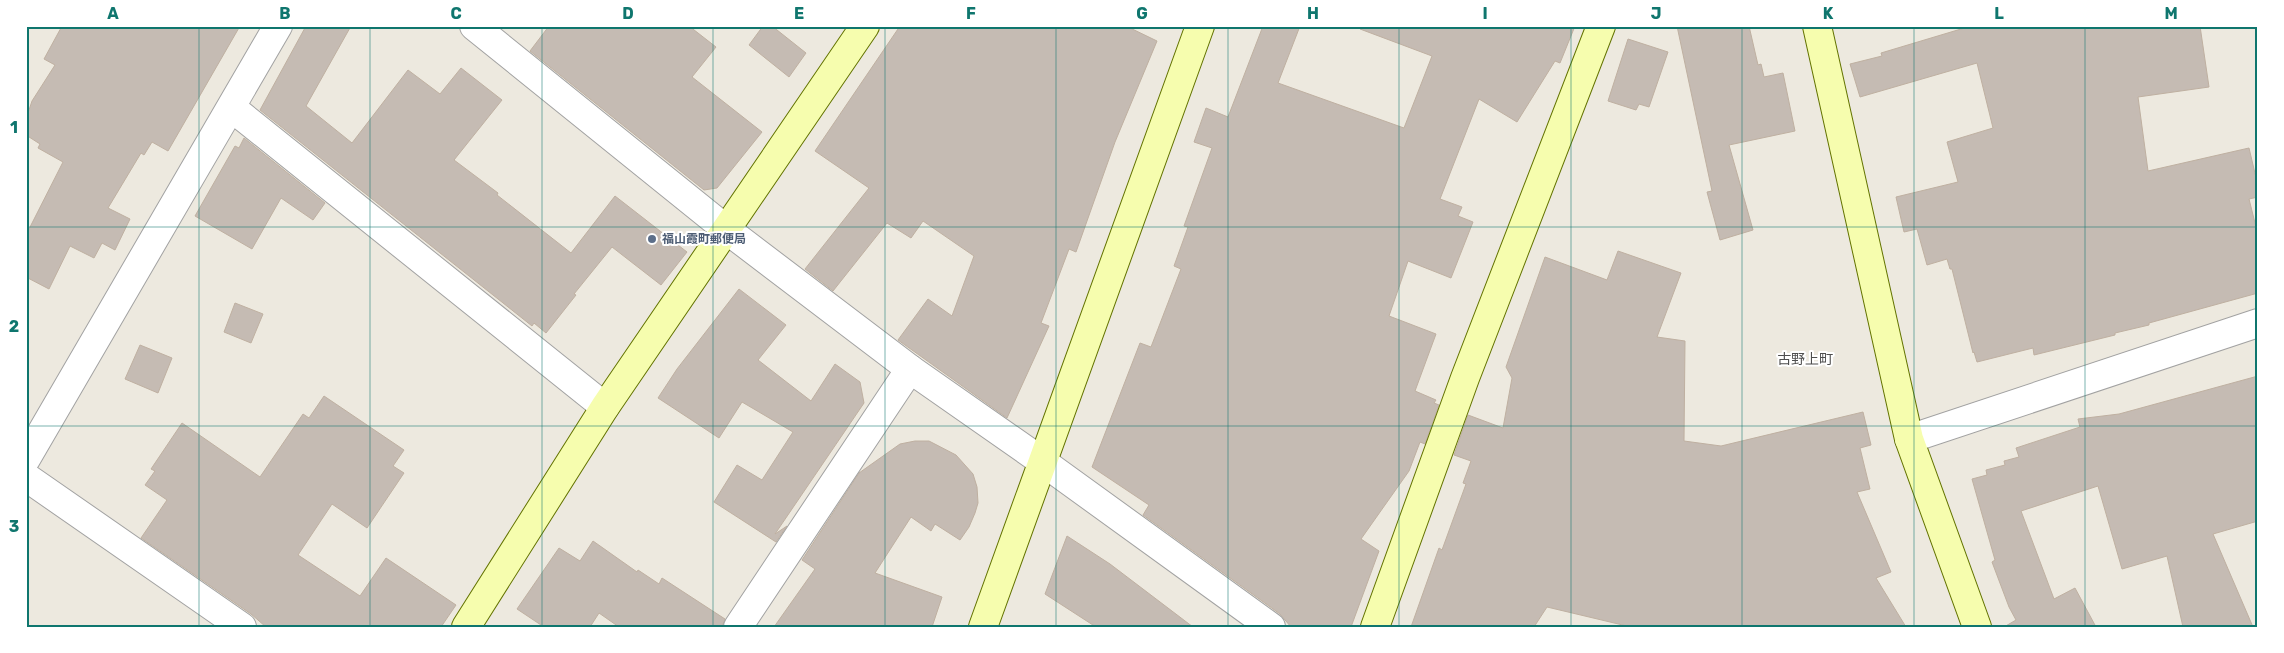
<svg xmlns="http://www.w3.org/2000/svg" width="2284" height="653" viewBox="0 0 2284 653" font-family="Rubik,'Noto Sans JP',sans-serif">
	<rect width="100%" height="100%" fill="#ede9df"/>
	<g fill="#c5bbb3" stroke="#bfb0a1">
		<polygon points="62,26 240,26 168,151 152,142 144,155 141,153 108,208 130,219 115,250 102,243 94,258 70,246 49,289 26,277 26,235 63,162 38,148 40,144 26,135 26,119 32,101 55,65 44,59"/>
		<polygon points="306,26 351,26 306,106 352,143 408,70 440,94 461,68 502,100 454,160 498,193 497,195 571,253 615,196 687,252 661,285 612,247 574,294 576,295 546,333 534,323 532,326 260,110"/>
		<polygon points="549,26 689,26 716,47 692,77 762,132 717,188 704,190 530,51"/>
		<polygon points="763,26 772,26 806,53 789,77 749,45"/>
		<polygon points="900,26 1126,26 1157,41 1115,142 1076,252 1069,249 1041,323 1049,326 1007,418 898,340 928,299 952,316 974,256 923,221 911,238 887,223 833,291 805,269 869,188 815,151"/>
		<polygon points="1263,26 1300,26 1278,83 1404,128 1432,56 1360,29 1360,26 1575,26 1560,63 1555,61 1517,122 1479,99 1440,199 1462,207 1458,216 1473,222 1451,278 1408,261 1389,316 1436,334 1415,391 1436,400 1434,403 1439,405 1425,444 1420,442 1409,471 1361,539 1379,551 1351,627 1291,627 1280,614 1143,515 1149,505 1092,467 1140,343 1151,347 1181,269 1174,266 1188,227 1184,226 1212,148 1194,142 1206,108 1228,117"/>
		<polygon points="1677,26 1749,26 1758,65 1761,64 1764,77 1783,73 1795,131 1729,145 1753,230 1720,240 1707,192 1712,191"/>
		<polygon points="1971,26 2200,26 2209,87 2138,97 2148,171 2249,148 2258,186 2258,197 2249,199 2258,235 2258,293 2149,323 2149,325 2115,333 2115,335 2034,355 2033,348 1977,362 1974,352 1973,353 1952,269 1950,269 1947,259 1927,265 1917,229 1904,232 1896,197 1958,182 1947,142 1993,128 1977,63 1860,97 1850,64 1882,56 1881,53"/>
		<polygon points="1628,39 1668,52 1649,107 1639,104 1636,110 1608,101"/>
		<polygon points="244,138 325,203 313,220 281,198 252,249 195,216 235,146 239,148"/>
		<polygon points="1618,251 1681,273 1657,337 1685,341 1684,441 1721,446 1863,412 1871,445 1860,448 1870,489 1857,492 1891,572 1876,578 1906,627 1631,627 1547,607 1534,627 1411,627 1439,548 1442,550 1466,484 1463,483 1471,461 1454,455 1468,415 1503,428 1512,378 1506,367 1545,257 1607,280"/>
		<polygon points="739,289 786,325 758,360 811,401 835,364 860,382 864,403 775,534 787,526 776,542 714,502 737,465 762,480 793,432 742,402 719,438 658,398 677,369"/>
		<polygon points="235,303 263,314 251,343 224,332"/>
		<polygon points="140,345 172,358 158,393 125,379"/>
		<polygon points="2258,376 2258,521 2213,534 2253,627 2183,627 2167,556 2122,569 2098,486 2021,511 2054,599 2075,588 2096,627 2004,627 2016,620 2009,607 1992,562 1995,560 1972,479 1987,475 1986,470 2005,465 2004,461 2019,457 2016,448 2080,427 2078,419 2119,414"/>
		<polygon points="324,396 404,450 393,466 404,473 367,528 332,504 298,555 360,596 386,558 456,605 441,627 266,627 251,614 141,538 167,500 145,485 155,471 151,469 182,423 260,477 303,414 309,418"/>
		<polygon points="915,441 929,441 956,455 973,474 977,487 978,503 975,513 969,527 960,540 935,524 931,531 911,517 875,573 942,597 932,627 774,627 815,569 802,560 859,473 900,444"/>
		<polygon points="1067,536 1110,564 1193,627 1096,627 1045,594"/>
		<polygon points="593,541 637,572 638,570 659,584 662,578 725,619 722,627 619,627 599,613 590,627 544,627 517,609 559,548 580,561"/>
	</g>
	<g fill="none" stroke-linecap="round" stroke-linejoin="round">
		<g stroke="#a2a2a2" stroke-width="30">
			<g id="street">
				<polyline points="474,26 727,230 910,369 1043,462 1271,627"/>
				<polyline points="232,108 605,407"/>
				<polyline points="1909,439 2258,323"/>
				<polyline points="26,459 278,26"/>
				<polyline points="26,477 242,627"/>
				<polyline points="738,627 910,369"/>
			</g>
		</g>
		<g stroke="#637300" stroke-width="30">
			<g id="secondary">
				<polyline points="1817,26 1909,439 1977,627"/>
				<polyline points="466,627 605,407 865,26"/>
				<polyline points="983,627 1200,26"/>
				<polyline points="1375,627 1465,378 1601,26"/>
			</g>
		</g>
		<use href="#street" stroke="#fff" stroke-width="28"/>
		<use href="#secondary" stroke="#f6fdae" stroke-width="28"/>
	</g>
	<path fill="none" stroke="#0f766e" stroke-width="1" stroke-opacity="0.55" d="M199,26V627M370,26V627M542,26V627M713,26V627M885,26V627M1056,26V627M1228,26V627M1399,26V627M1571,26V627M1742,26V627M1914,26V627M2085,26V627M26,227H2258M26,426H2258"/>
	<circle fill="#5c6f8a" stroke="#fff" stroke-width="2" cx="652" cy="239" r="5"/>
	<g text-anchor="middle" stroke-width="4" stroke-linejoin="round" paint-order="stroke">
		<g font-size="12" font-weight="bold" fill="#4e5e75" stroke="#fff" text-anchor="start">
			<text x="662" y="243">福山霞町郵便局</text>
		</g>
		<g font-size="14" fill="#4e4e4e" stroke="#fff">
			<text x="1805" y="364">古野上町</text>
		</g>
	</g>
	<rect width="2284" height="653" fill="none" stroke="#ffffff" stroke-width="55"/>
	<rect x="28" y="28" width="2228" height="598" fill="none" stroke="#0f766e" stroke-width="2"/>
	<g font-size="16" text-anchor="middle" font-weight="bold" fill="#0f766e">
		<text x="113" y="19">A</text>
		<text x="285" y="19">B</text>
		<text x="456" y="19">C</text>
		<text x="628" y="19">D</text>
		<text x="799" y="19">E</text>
		<text x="971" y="19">F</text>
		<text x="1142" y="19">G</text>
		<text x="1313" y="19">H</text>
		<text x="1485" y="19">I</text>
		<text x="1656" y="19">J</text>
		<text x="1828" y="19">K</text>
		<text x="1999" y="19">L</text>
		<text x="2171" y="19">M</text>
		<text x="14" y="133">1</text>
		<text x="14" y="332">2</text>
		<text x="14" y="532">3</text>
	</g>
</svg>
